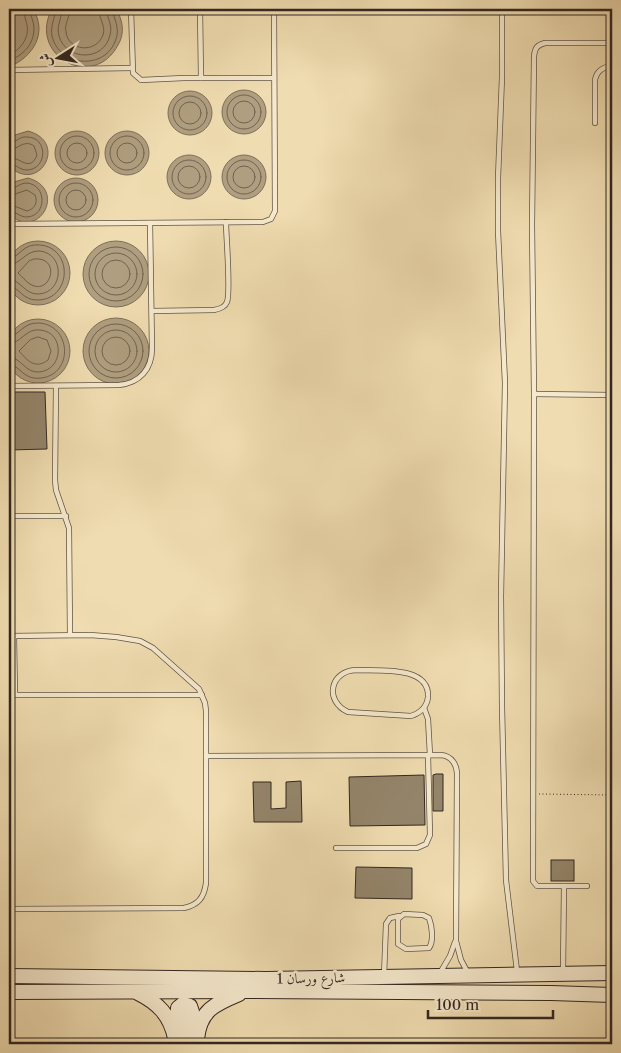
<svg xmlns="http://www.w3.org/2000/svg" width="621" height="1053" viewBox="0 0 621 1053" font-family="'Libre Caslon Text',Amiri,serif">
	<rect width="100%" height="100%" fill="#efdcb0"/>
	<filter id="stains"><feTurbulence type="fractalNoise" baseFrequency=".004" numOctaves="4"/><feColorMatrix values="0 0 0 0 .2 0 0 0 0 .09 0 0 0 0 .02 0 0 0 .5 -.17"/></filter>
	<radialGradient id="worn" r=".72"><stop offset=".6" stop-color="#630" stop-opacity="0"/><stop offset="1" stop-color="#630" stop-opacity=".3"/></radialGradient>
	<g fill="#af9e7f" stroke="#7d6e59">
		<path d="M9,9H33C48,33 33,57 9,67Z"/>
		<path d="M52,9H116C123,20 125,34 118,45C93,92 27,55 52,9Z"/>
		<circle cx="244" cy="112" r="22"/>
		<circle cx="190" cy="113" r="22"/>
		<path d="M28,131C69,142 39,195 9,166V141L15,135Z"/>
		<circle cx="127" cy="153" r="22"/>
		<circle cx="77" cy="153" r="22"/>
		<circle cx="244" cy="177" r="22"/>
		<circle cx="189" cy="177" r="22"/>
		<path d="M28,178C68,189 39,242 9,214V187L14,182Z"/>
		<circle cx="76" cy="200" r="22"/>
		<circle cx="38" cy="273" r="32"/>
		<circle cx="116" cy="274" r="33"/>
		<circle cx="116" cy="351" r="33"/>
		<circle cx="38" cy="351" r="32"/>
	</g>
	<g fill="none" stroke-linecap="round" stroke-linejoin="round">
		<g stroke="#706250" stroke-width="1">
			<path d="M56,9C55,18 50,26 52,36C59,67 106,71 116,39C120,28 114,19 112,9"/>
			<path d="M62,9C62,18 56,26 59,36C66,61 104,62 110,35C113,25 107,18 106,9"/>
			<path d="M70,9C70,17 64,24 66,32C68,51 96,54 103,35C106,26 99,18 98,9"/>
			<path d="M9,55C22,49 31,36 26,21C25,16 23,13 23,9"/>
			<path d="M9,61C23,55 34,45 34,28C34,21 30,15 29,9"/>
			<circle cx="244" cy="112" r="17"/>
			<circle cx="190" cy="113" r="17"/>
			<circle cx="244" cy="112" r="11"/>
			<circle cx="190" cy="113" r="11"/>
			<circle cx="127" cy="153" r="17"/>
			<circle cx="77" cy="153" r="17"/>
			<circle cx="127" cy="153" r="10"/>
			<circle cx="77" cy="153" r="10"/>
			<path d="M9,143C16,143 19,136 27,137C48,137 48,169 27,170C19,170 16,164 9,163"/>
			<path d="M9,150C19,149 24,139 34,146L37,155C30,173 20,157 9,157"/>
			<circle cx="244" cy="177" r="17"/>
			<circle cx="189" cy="177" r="17"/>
			<circle cx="244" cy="177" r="11"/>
			<circle cx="189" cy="177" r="11"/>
			<circle cx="76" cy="200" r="17"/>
			<circle cx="76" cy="200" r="10"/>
			<path d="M9,190C15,189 19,183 27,183C47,185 47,216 27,217C19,217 15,211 9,210"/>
			<path d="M9,196L27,190L35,195C38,202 35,209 27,211L9,204"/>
			<circle cx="116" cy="274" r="27"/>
			<circle cx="116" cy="274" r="21"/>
			<path d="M9,259C20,257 23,243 40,245C73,248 72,298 39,300C22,301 20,287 9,286"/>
			<path d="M34,259C62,256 51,297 30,284C26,282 22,276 18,273L29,261Z"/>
			<circle cx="116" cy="274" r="14"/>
			<path d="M9,265C21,264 26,250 40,251C65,254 64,292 39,294C25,295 21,280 9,279"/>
			<circle cx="116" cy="351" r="27"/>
			<circle cx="116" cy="351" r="21"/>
			<path d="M9,337C19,336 23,322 39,323C71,325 74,373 42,378C23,381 20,365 9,364"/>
			<path d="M38,337L47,340L51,351L48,360C35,370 27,360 19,351L30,340Z"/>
			<circle cx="116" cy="351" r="14"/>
			<path d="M9,344C21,343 26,328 40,330C65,332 64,370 39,372C25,373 22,358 9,357"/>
		</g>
	</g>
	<g fill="#94856b" stroke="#322721">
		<polygon points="9,392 45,392 47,449 9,450"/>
		<polygon points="436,774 443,774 443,811 433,811 433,775"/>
		<polygon points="424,775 425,825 350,826 349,777"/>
		<polygon points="301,781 302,822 254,822 253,782 271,782 271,809 286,808 286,782"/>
		<rect x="551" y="860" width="23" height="21"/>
		<polygon points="356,867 412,868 412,899 355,898"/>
	</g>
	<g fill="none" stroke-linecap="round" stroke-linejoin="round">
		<g stroke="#615445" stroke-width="6">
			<g id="lane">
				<polyline points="131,9 133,73 141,80 184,78 274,78"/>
				<polyline points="200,9 201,78"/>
				<polyline points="502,9 502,77 498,178 498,231 505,383 501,596 502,707 506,880 517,971"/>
				<polyline points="9,70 132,68"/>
				<path d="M595,123V80C597,70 603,68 612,65"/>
				<polyline points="9,224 263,222 271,219 275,211 274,9"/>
				<path d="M152,311L214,310C220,309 225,307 227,302C231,293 226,235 226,222"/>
				<path d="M9,386L119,385C140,383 152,369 152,348L150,223"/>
				<polyline points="56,386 55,480 56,490 69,528 70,635"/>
				<polyline points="534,394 612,395"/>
				<polyline points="9,516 66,516"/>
				<path d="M9,636L90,635L116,637L140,641L153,648L199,689L205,703L206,711V883C204,898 198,905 184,908L9,909"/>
				<polyline points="14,636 15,695"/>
				<path d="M356,670C377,671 430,665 428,697C427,707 420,713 411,716L348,712C324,701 330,671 356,670Z"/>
				<polyline points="9,695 202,695"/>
				<polyline points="424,708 428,719 430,755"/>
				<path d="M206,756L441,755C452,756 457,765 457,775L456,941L461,960L468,973"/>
				<polyline points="336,848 417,848 426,844 430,835 428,755"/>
				<path d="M587,886H537L533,881L534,394L532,225L534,56C535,48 537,45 545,43H612"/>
				<path d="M404,914L423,915L429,918C432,926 434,941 429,948L406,949L398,944V919Z"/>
				<polyline points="440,973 450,956 455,942"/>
				<polyline points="563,973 564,886"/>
				<polyline points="384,976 386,924 390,918 399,916"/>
			</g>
		</g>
		<g stroke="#322721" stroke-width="16">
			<g id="secondary">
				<polyline points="9,976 266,979 612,973"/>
				<polyline points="9,992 245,991 551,993 612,995"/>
				<path d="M138,993C158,1003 170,1015 175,1038"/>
				<path d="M197,1039C200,1010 215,1004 239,994"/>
				<path d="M179,1044C181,1032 177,1020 178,1008L183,1004L190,1006L192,1012L191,1044"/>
			</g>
		</g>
		<polyline stroke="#322721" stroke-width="1" stroke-dasharray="1 2.5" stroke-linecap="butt" points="539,794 612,795"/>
		<use href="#lane" stroke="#f5e8cc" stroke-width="4.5"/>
		<use href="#secondary" stroke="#f5e8cc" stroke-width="14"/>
	</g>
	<g text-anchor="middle" stroke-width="5" stroke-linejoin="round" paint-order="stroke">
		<g font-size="14" fill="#322721" stroke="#f5e8cc">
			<text transform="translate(311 978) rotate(-1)" y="5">شارع ورسان 1</text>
		</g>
	</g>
	<rect width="621" height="1053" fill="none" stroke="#efdcb0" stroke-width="30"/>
	<rect x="10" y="10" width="601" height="1033" fill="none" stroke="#322721" stroke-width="2.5"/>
	<rect x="15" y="15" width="591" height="1023" fill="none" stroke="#322721"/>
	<g transform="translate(58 58) rotate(259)" stroke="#f5e8cc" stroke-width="4" paint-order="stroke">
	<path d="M0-4L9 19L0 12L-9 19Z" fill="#322721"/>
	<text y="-8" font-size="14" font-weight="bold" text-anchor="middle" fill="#322721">ش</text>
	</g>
	<path d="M428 1010v8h125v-8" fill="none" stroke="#322721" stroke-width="2.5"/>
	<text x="436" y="1010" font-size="15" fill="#322721" stroke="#f5e8cc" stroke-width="4" paint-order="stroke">100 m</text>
	<rect width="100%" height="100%" filter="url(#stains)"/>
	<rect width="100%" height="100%" fill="url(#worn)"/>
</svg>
